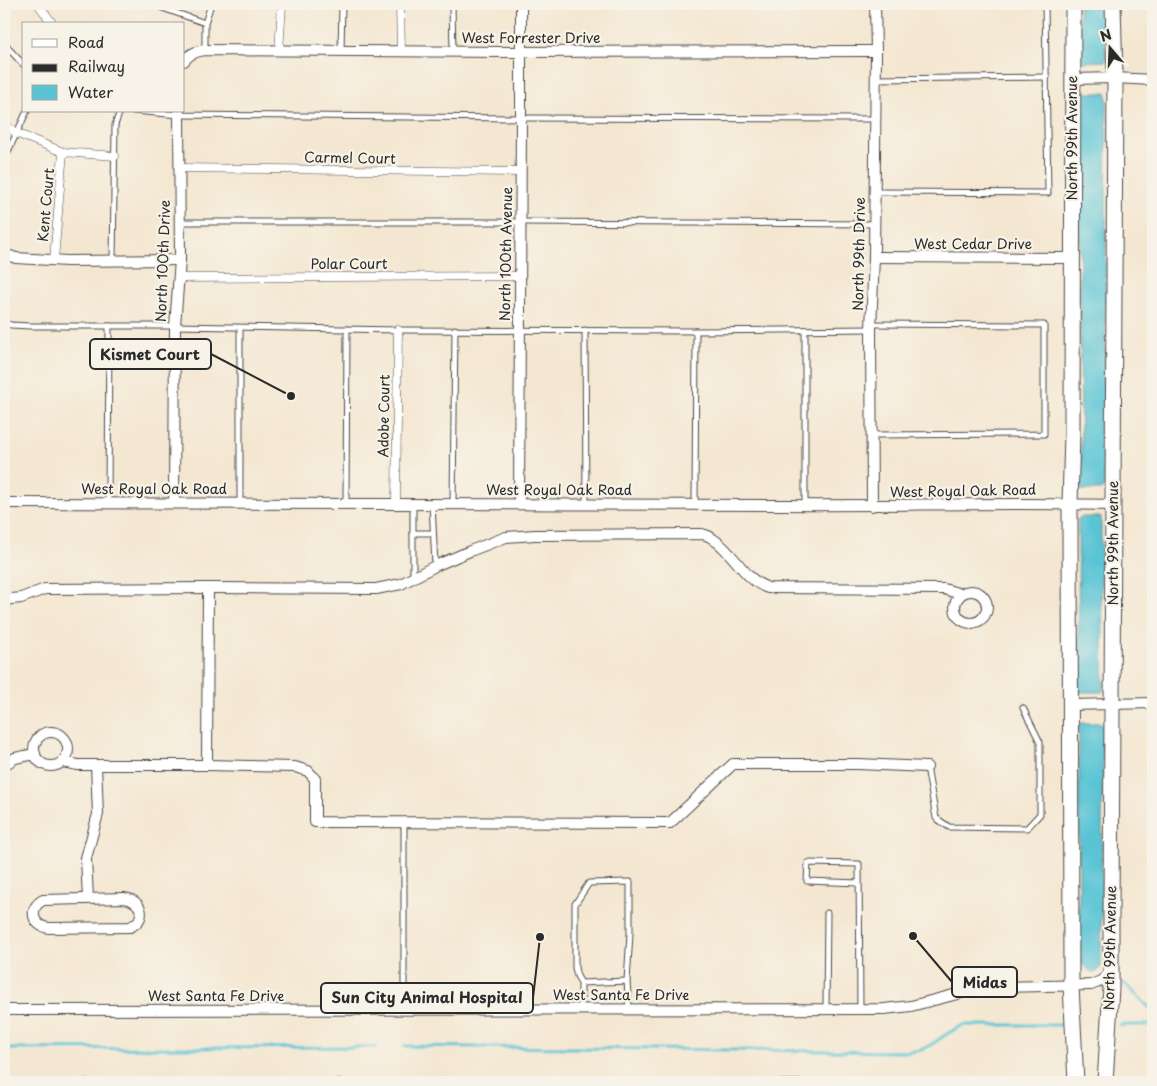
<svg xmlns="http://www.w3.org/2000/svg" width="1157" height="1086" viewBox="0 0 1157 1086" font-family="'Playpen Sans',sans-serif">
	<rect width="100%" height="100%" fill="#f7f3e8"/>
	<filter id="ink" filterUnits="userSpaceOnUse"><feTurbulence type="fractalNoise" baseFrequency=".02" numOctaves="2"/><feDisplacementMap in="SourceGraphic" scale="10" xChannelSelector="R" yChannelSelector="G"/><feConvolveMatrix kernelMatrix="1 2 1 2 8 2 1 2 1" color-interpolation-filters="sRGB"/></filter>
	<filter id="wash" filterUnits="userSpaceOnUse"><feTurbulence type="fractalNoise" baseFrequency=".0096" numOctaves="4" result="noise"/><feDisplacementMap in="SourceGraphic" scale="20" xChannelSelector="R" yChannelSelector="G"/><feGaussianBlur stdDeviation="1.12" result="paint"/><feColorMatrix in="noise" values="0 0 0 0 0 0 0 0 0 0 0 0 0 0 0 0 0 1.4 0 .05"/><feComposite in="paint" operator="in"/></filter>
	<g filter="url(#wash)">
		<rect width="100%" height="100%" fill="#f4e7d1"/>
		<g fill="#5ac4d5" stroke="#427880">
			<polygon points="1079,4 1105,4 1106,61 1082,62 1079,60"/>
			<polygon points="1082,93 1106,93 1107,96 1104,486 1104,488 1101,490 1081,490 1079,94"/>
			<polygon points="1082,517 1101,517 1101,592 1103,631 1104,688 1103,691 1101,692 1079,692 1078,519"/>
			<path d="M1081,723H1101L1103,724L1101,966L1097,972H1091C1085,967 1080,963 1079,955V725Z"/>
		</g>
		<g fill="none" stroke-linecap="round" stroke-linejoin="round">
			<g stroke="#5ac4d5" stroke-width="3">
				<polyline points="1124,983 1153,1011"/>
				<polyline points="1120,1025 1153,1025"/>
				<path d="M404,1046L908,1052C913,1051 917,1051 921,1050C936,1044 948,1030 964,1025H1062"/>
				<polyline points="4,1049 376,1047"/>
			</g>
		</g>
	</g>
	<g filter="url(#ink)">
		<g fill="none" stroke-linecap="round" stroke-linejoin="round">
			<g stroke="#494744" stroke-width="7">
				<g id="service">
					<polyline points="151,4 205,23"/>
					<polyline points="452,4 453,51"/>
					<polyline points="4,44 24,65"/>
					<polyline points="205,50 205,23 211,4"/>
					<polyline points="341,51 342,4"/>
					<polyline points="876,79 1047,77"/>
					<polyline points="134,111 179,115 521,118 875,119"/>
					<polyline points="4,160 27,111"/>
					<polyline points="875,192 1048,193 1045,4"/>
					<polyline points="180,222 520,222 874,224"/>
					<polyline points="113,260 115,125 120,111"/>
					<polyline points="4,323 11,325 30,326 175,326 398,330 696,331 871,329"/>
					<polyline points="872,324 1044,325 1044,434 872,435"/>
					<polyline points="240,328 240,503"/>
					<polyline points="585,330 586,504"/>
					<polyline points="108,503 109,326"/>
					<polyline points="346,503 347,329"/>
					<polyline points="413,504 413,577"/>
					<polyline points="432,504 435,565"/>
					<polyline points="453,504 455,329"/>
					<polyline points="695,504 696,331"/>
					<polyline points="805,505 805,330"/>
					<polyline points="413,533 433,533"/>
					<polyline points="927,767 936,818 949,827 1027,828 1040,814 1040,742 1023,708"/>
					<polyline points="859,883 807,881 808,863 859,864 860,1009"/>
					<polyline points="581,983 577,976 575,968 575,904 589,883 630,882 630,934 627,981"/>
					<polyline points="404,1009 404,822"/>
					<polyline points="581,1009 581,983 627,981 629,1009"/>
					<polyline points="826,1009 827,913"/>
				</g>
			</g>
			<g stroke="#494744" stroke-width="9">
				<g id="pedestrian">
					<polyline points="38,4 53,24"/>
					<polyline points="400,4 401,52"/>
					<polyline points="279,51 282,4"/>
					<polyline points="4,124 16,133 63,152 115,156"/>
					<polyline points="179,168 521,172"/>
					<polyline points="54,260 63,152"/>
					<polyline points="178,278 520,276"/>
					<polyline points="396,503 398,330"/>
				</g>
			</g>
			<g stroke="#494744" stroke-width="12">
				<g id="minor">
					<path d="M184,61C189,53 197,51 205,50L504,52L876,51"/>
					<polyline points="1072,79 1115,78 1153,80"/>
					<polyline points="4,254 16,258 67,261 180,260"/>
					<polyline points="874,257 1072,258"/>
					<path d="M4,503C264,503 524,504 784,505C894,506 1004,502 1113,505"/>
					<polyline points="174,503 175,326 180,260 179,111"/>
					<polyline points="519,504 521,118 521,4"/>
					<polyline points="872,506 871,329 874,257 876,51 875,4"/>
					<circle cx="971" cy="607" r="16"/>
					<path d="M4,600L21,598L45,589L208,588L376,589L401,584L435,566L470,551L506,537L535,535L702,534C706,535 710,536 713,539C734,552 744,580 768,588L944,589L961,594"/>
					<polyline points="1071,705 1153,703"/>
					<circle cx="51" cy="749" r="17"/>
					<polyline points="63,762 78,765 207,765 295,767 308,771 315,779 315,822 670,823 733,764 858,764 927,767"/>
					<polyline points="4,765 15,758 35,754"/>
					<polyline points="207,765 208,588"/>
					<polyline points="88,898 86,858 98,814 96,765"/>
					<path d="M124,898C142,900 148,919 130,927L49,928C32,926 28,908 43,900Z"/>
					<polyline points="4,1010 884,1009 911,1006 965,992 993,987 1091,985 1101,981 1111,972"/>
				</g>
			</g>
			<g stroke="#494744" stroke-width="17">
				<g id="secondary">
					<polyline points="1073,4 1072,434 1070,504 1071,986 1076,1082"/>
					<polyline points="1105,1082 1111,988 1111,922 1115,78 1113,4"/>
				</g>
			</g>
			<use href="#service" stroke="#fff" stroke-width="5"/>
			<use href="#pedestrian" stroke="#fff" stroke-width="8"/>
			<use href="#minor" stroke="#fff" stroke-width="10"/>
			<use href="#secondary" stroke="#fff" stroke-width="15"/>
			<g stroke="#2b2b2b" stroke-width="5">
				<polyline id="rail" points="4,1082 1153,1082"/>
			</g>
			<use href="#rail" stroke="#f7f3e8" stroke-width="3" stroke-dasharray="9" stroke-linecap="butt"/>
		</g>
	</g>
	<g text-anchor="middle" stroke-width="4.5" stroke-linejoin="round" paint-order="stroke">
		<g font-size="14" fill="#2b2b2b" stroke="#f7f3e8">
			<text x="531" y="43">West Forrester Drive</text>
			<text transform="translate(1072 138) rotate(-90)" y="5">North 99th Avenue</text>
			<text transform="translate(350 158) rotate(1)" y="5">Carmel Court</text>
			<text transform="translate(46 205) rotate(-85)" y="5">Kent Court</text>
			<text x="973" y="249">West Cedar Drive</text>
			<text transform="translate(506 254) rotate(-89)" y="5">North 100th Avenue</text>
			<text transform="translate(859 254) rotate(-89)" y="5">North 99th Drive</text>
			<text transform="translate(163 261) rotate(-88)" y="5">North 100th Drive</text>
			<text x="349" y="269">Polar Court</text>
			<text transform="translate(384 416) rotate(-89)" y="5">Adobe Court</text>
			<text x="154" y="494">West Royal Oak Road</text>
			<text x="559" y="495">West Royal Oak Road</text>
			<text transform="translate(963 491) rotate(-1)" y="5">West Royal Oak Road</text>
			<text transform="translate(1113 543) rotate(-90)" y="5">North 99th Avenue</text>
			<text transform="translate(1110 948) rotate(-89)" y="5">North 99th Avenue</text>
			<text x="621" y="1000">West Santa Fe Drive</text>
			<text x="216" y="1001">West Santa Fe Drive</text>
		</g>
	</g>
	<path fill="none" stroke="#2b2b2b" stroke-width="2" d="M291 396L211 354M913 936L952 982M540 937L533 998"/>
	<g fill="#2b2b2b" stroke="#f7f3e8" stroke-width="2">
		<circle cx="291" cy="396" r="5"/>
		<circle cx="913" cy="936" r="5"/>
		<circle cx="540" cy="937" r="5"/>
	</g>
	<g fill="#f7f3e8" stroke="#2b2b2b" stroke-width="2">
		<rect x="90" y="339" width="121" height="30" rx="5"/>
		<rect x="952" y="967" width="65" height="30" rx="5"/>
		<rect x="321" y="983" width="212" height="30" rx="5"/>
	</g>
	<g font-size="15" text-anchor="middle" font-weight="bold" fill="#2b2b2b">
		<text x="150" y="360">Kismet Court</text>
		<text x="985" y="988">Midas</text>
		<text x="427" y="1003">Sun City Animal Hospital</text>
	</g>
	<rect width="1157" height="1086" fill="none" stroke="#f7f3e8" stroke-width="20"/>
	<rect x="22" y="22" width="162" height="90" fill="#f7f3e8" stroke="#a5a39c"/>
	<rect x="32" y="39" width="25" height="8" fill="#ffffff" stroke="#a5a39c"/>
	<text x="68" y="48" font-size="15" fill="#2b2b2b">Road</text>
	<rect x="32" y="64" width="25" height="8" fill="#2b2b2b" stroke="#a5a39c"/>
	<text x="68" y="72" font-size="15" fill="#2b2b2b">Railway</text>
	<rect x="32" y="85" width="25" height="15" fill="#5ac4d5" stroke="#a5a39c"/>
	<text x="68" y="98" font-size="15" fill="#2b2b2b">Water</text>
	<g transform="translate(1110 48) rotate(341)" stroke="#f7f3e8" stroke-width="4" paint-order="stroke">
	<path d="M0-4L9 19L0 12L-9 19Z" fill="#2b2b2b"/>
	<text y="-8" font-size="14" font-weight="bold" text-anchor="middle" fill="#2b2b2b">N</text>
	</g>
</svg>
